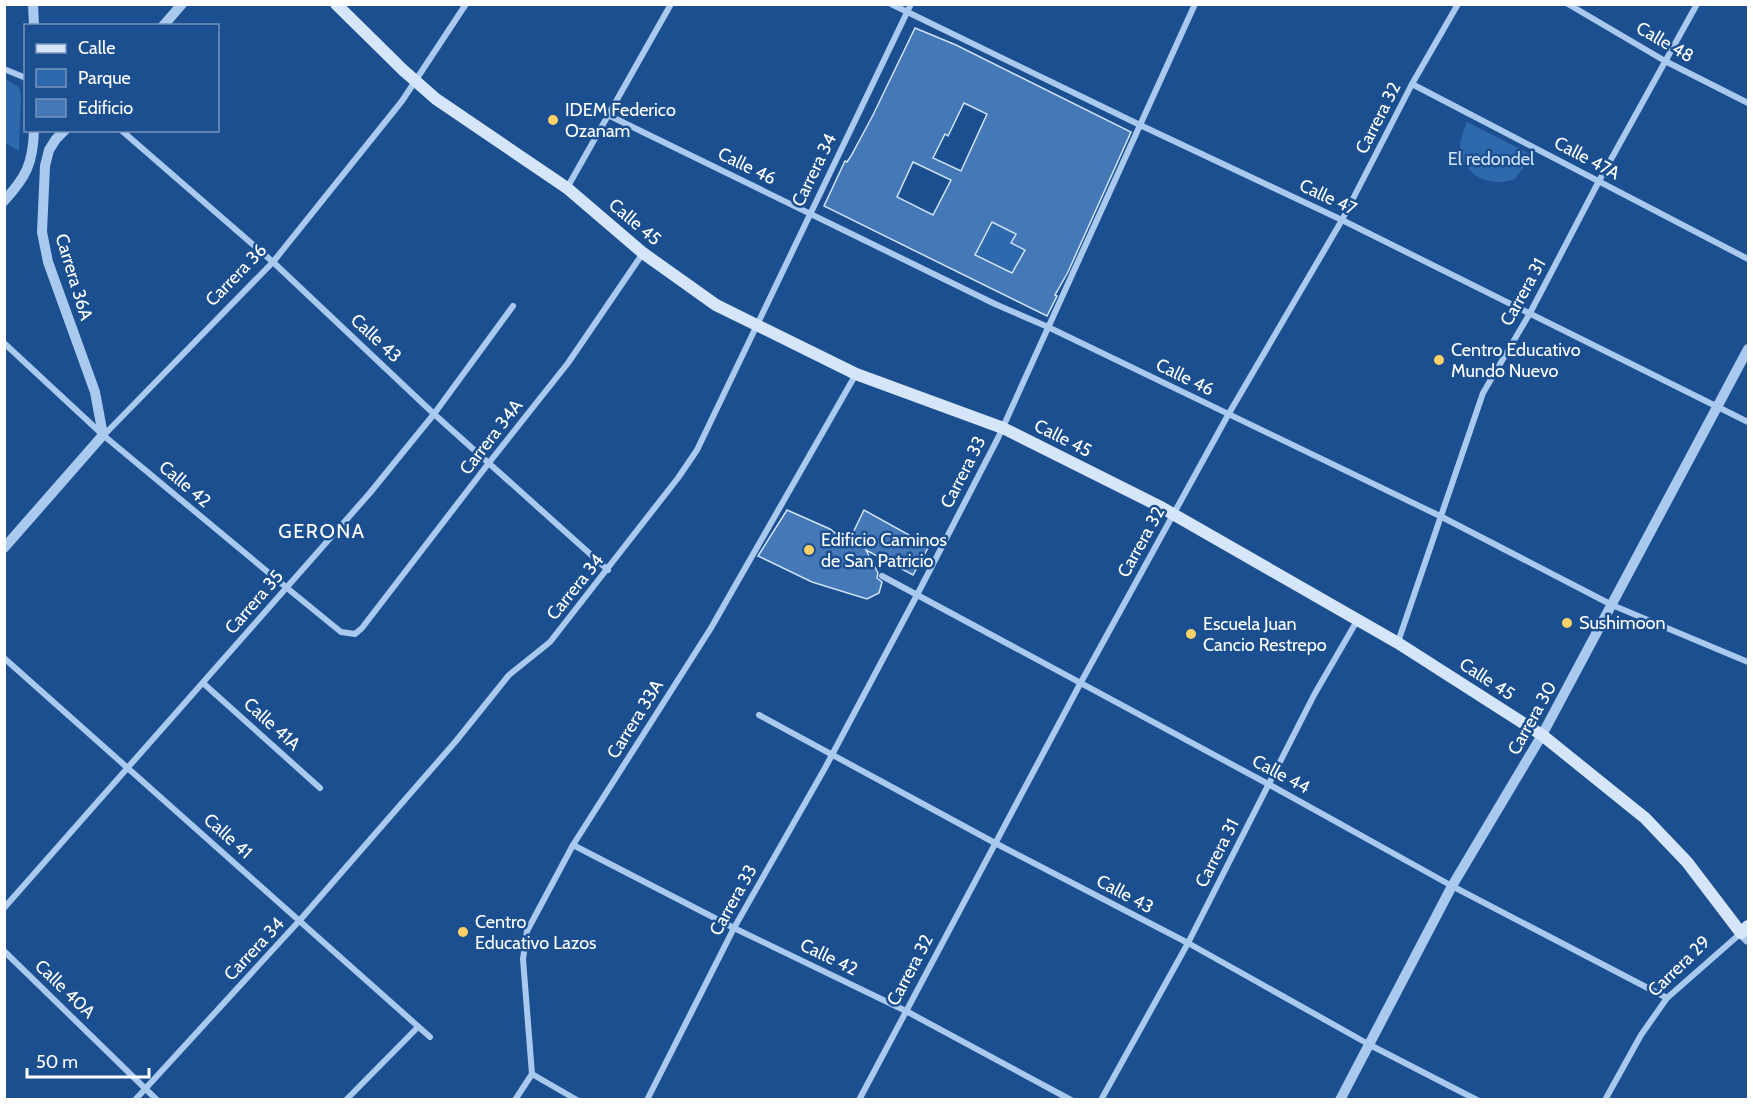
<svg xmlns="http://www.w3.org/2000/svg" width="1753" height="1104" viewBox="0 0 1753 1104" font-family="Cabin,sans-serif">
	<rect width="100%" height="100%" fill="#1b4f8f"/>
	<g fill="#2e69ad">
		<polygon points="5,79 19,87 21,95 19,151 5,143"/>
		<path d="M1467,122L1532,155L1515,179C1492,188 1464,177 1460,150C1459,142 1464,130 1467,122Z"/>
		<polygon points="1017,215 1009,231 1015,235 1010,243 1024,250 1019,261 1062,282 1056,295 976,255 991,224 982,219"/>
	</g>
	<g fill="#4478b7" stroke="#cfe3fa" stroke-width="1.5" fill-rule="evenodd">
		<path d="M915,28L956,45L1131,132L1068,272L1055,295L1057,296L1047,316L824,206L845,161L847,162L851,156L873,115ZM964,103L987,114L961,171L933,158L945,134L948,136ZM913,162L951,180L933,215L897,197ZM992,222L1016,234L1011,243L1025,250L1012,273L975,255Z"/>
		<polygon points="787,510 830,529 848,543 864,510 929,546 913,575 866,550 878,573 877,578 882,582 879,593 867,599 812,582 758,556"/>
	</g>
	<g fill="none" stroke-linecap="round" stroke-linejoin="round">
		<g stroke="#a9c9ee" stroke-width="6">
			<polyline points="891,4 1140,125 1342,220 1748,422"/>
			<polyline points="1568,4 1665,61 1748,103"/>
			<polyline points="4,69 26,78"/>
			<polyline points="1412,84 1748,259"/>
			<polyline points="610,116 995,304 1048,327 1440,516 1612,605 1748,662"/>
			<polyline points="121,130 273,262 434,414 608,570"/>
			<polyline points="567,188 671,4"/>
			<polyline points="4,343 103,435 287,588 341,632 355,634 362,628 488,464 568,363 643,253"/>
			<polyline points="104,435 273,262 402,101 466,4"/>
			<polyline points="882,576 1270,785 1452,886 1667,998"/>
			<polyline points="1398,642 1483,393 1530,313 1599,181 1697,4"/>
			<polyline points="4,658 430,1037"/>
			<polyline points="203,683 320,788"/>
			<polyline points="759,715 995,843 1188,943 1370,1045 1477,1100"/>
			<polyline points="573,845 734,928 906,1011 1071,1100"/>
			<polyline points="4,908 369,494 434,414 513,306"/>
			<polyline points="4,951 157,1100"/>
			<polyline points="532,1074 577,1100"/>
			<polyline points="135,1100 300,920 456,741 509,675 550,642 678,478 697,450 911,4"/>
			<polyline points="346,1100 418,1027"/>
			<polyline points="515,1100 532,1074 523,959 527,931 573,845 711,628 856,374"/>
			<polyline points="647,1100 734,928 825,768 917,595 998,438 1195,4"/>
			<polyline points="859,1100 1080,684 1228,415 1342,220 1412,84 1458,4"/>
			<polyline points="1101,1100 1188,943 1314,695 1358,619"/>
			<polyline points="1605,1100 1641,1035 1667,998 1741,933"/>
		</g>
		<g stroke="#a9c9ee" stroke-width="10">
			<polyline points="33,4 34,26"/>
			<polyline points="163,26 182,4"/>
			<path d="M4,201C26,177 33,164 34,130"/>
			<polyline points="4,548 103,435 95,392 48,262 42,232 45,166 49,150 56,139 65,130"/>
			<polyline points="1741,933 1748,940"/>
			<polyline points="1340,1100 1452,886 1542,735 1748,349"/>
		</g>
		<polyline stroke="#d6e6fa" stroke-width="12" points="336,4 403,70 436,99 567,188 643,253 716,305 856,374 1003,428 1159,506 1398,643 1542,735 1645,818 1687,862 1741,933 1748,926"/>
	</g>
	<g fill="#ffd166" stroke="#1b4f8f" stroke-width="2">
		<circle cx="553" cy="120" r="6"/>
		<circle cx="1439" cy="360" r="6"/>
		<circle cx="809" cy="550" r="6"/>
		<circle cx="1567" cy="623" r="6"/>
		<circle cx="1191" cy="634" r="6"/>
		<circle cx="463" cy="932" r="6"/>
	</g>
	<g text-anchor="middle" stroke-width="5" stroke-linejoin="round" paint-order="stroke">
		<g font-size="18" fill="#fff" stroke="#1b4f8f">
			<text transform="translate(1665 42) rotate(30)" y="6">Calle 48</text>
			<text transform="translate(1378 118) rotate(-63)" y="6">Carrera 32</text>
			<text transform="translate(1587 158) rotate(28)" y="6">Calle 47A</text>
			<text transform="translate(747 166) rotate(26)" y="6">Calle 46</text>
			<text transform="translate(814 170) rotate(-64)" y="6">Carrera 34</text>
			<text transform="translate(1328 197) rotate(25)" y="6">Calle 47</text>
			<text transform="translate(635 222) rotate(40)" y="6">Calle 45</text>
			<text transform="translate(236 275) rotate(-46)" y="6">Carrera 36</text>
			<text transform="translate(74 277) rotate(73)" y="6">Carrera 36A</text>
			<text transform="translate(1523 292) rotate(-61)" y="6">Carrera 31</text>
			<text transform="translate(376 338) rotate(43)" y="6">Calle 43</text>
			<text transform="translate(1185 377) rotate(26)" y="6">Calle 46</text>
			<text transform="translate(491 437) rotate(-52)" y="6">Carrera 34A</text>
			<text transform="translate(1063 438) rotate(27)" y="6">Calle 45</text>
			<text transform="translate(963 472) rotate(-63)" y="6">Carrera 33</text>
			<text transform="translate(185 484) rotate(40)" y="6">Calle 42</text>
			<text transform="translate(1141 542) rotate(-61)" y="6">Carrera 32</text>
			<text transform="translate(575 587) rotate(-51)" y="6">Carrera 34</text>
			<text transform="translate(254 602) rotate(-49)" y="6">Carrera 35</text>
			<text transform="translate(1487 679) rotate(33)" y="6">Calle 45</text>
			<text transform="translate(1532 718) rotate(-61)" y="6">Carrera 30</text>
			<text transform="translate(635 719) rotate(-58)" y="6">Carrera 33A</text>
			<text transform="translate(272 724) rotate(42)" y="6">Calle 41A</text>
			<text transform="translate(1281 774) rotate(28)" y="6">Calle 44</text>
			<text transform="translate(228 836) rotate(42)" y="6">Calle 41</text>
			<text transform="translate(1217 853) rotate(-63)" y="6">Carrera 31</text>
			<text transform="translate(1125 894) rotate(28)" y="6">Calle 43</text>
			<text transform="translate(733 900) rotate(-61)" y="6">Carrera 33</text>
			<text transform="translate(254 949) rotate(-47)" y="6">Carrera 34</text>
			<text transform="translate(829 957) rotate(26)" y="6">Calle 42</text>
			<text transform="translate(1679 966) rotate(-44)" y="6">Carrera 29</text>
			<text transform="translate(910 970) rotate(-62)" y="6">Carrera 32</text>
			<text transform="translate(65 989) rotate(44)" y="6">Calle 40A</text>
		</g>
		<g font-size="18" fill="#fff" stroke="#1b4f8f" text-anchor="start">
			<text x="565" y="116">IDEM Federico<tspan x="565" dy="21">Ozanam</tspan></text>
			<text x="1451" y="356">Centro Educativo<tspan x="1451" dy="21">Mundo Nuevo</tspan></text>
			<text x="821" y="546">Edificio Caminos<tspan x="821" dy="21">de San Patricio</tspan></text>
			<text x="1579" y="629">Sushimoon</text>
			<text x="1203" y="630">Escuela Juan<tspan x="1203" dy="21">Cancio Restrepo</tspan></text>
			<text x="475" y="928">Centro<tspan x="475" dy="21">Educativo Lazos</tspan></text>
		</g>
		<g font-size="18" fill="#cfe3fa" stroke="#1b4f8f">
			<text x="1491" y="165">El redondel</text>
		</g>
		<g font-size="20" letter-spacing="1.5" fill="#fff" stroke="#1b4f8f">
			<text x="322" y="538">GERONA</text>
		</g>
	</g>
	<rect width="1753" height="1104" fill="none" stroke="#ffffff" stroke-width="12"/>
	<rect x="24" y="24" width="195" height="108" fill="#1b4f8f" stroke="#7695bc" stroke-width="1.5"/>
	<rect x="36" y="44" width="30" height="9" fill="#d6e6fa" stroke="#7695bc" stroke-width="1.5"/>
	<text x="78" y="54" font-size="18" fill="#ffffff">Calle</text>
	<rect x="36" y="69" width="30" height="18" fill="#2e69ad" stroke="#7695bc" stroke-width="1.5"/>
	<text x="78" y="84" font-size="18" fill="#ffffff">Parque</text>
	<rect x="36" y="99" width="30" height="18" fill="#4478b7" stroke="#7695bc" stroke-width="1.5"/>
	<text x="78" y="114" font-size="18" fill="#ffffff">Edificio</text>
	<path d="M27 1068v9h122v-9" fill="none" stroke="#ffffff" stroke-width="3"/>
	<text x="36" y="1068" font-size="18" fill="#ffffff" stroke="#1b4f8f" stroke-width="4.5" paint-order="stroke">50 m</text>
</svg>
